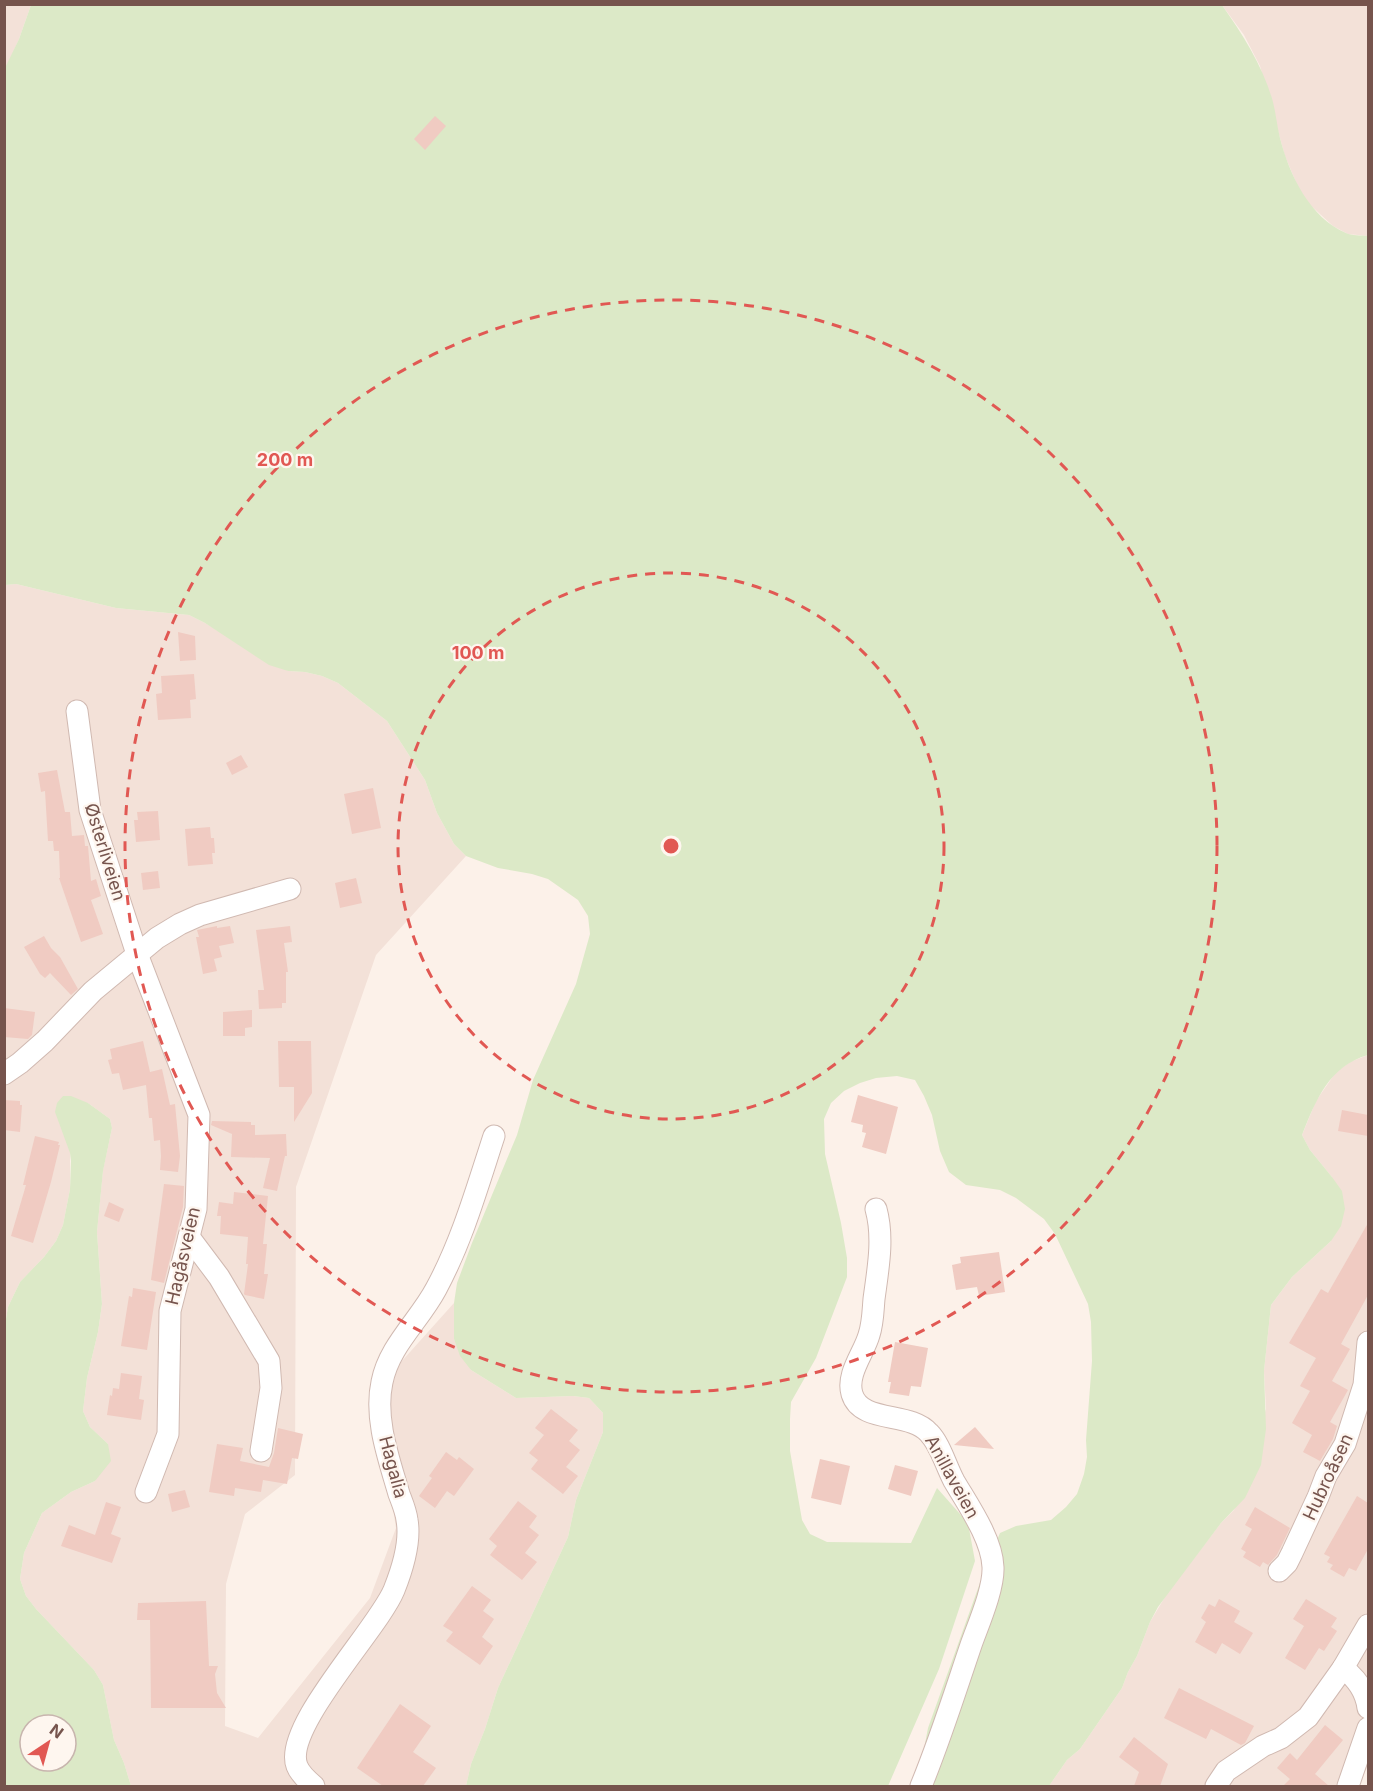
<svg xmlns="http://www.w3.org/2000/svg" width="1373" height="1791" viewBox="0 0 1373 1791" font-family="Inter,sans-serif">
	<rect width="100%" height="100%" fill="#fcf1e9"/>
	<g fill="#f3e1d8">
		<polygon points="5,5 31,5 19,39 5,70"/>
		<polygon points="1222,5 1368,5 1368,236 1348,234 1333,226 1307,202 1298,187 1285,156 1260,66 1244,35"/>
		<polygon points="16,584 116,608 189,615 205,623 288,671 305,672 322,676 338,683 387,721 425,780 437,813 454,844 466,856 376,955 296,1187 295,1475 245,1514 226,1584 225,1726 258,1738 370,1598 396,1528 375,1391 454,1303 454,1339 471,1370 516,1398 573,1396 589,1398 603,1413 603,1432 576,1500 568,1537 498,1688 485,1729 471,1764 466,1786 131,1786 124,1763 114,1740 103,1685 94,1670 36,1609 26,1596 20,1579 24,1553 42,1513 71,1492 95,1481 108,1444 90,1427 83,1411 87,1378 98,1332 102,1304 97,1232 103,1170 112,1128 110,1119 88,1103 70,1153 70,1189 63,1225 56,1241 44,1257 20,1282 8,1307 5,1325 4,585"/>
		<polygon points="1368,1055 1368,1765 1359,1786 1049,1786 1067,1760 1080,1749 1122,1688 1128,1672 1137,1656 1150,1622 1168,1592 1221,1523 1234,1510 1266,1409 1264,1371 1271,1305 1292,1277 1331,1241 1332,1177 1310,1150 1302,1135 1316,1101 1336,1072 1350,1062"/>
	</g>
	<g fill="#dce9c7" fill-rule="evenodd">
		<path d="M31,5H1222C1243,35 1263,66 1273,102C1276,114 1277,126 1280,138C1289,174 1310,218 1346,233C1352,236 1361,235 1368,236V1055C1329,1066 1316,1100 1302,1135L1310,1150L1332,1177L1342,1191L1345,1209L1341,1226L1331,1241L1292,1277L1271,1305L1264,1371L1266,1429L1261,1465L1245,1498L1221,1523L1158,1607L1150,1622L1137,1656L1128,1672L1122,1688L1080,1749L1067,1760L1049,1786H917L928,1728L986,1566L1000,1533L1016,1526L1051,1520L1066,1507L1077,1494L1084,1474L1087,1457L1086,1440L1092,1361L1091,1322L1088,1304L1055,1234L1044,1219L1016,1198L1000,1190L966,1185L949,1172L940,1151L932,1115L924,1096L915,1080L897,1076L876,1078L860,1083L844,1091L831,1103L824,1119L825,1154L841,1223L847,1258V1277L816,1358L791,1402L790,1419V1451L802,1520L810,1534L827,1542L911,1543L937,1488L968,1523L975,1561L939,1669L888,1786H466L471,1764L485,1729L498,1688L568,1537L576,1500L603,1432V1413L589,1398L573,1396L516,1398L471,1370L460,1356L454,1339V1303L457,1283L472,1243L517,1135L533,1080L576,984L590,934L588,916L578,900L548,879L532,874L498,868L466,856L454,844L437,813L425,780L387,721L338,683L322,676L305,672L288,671L269,665L205,623L189,615L116,608L16,584L5,585L4,70L19,39Z"/>
		<path d="M63,1096H71L88,1103L110,1119L112,1128L103,1171L97,1232L102,1304L98,1332L87,1378L83,1411L90,1427L108,1444L111,1461L95,1481L71,1492L42,1513L24,1553L20,1579L26,1596L36,1609L94,1670L103,1685L114,1740L124,1763L131,1786H5V1325L8,1307L20,1282L44,1257L56,1241L63,1225L70,1189L71,1161L70,1153L55,1112L57,1103ZM30,1725H66V1761H30Z"/>
	</g>
	<g fill="#f0cbc2">
		<polygon points="435,116 446,126 425,150 414,139"/>
		<polygon points="178,632 195,636 196,660 180,661"/>
		<polygon points="194,674 196,699 190,700 191,718 158,720 156,694 162,693 161,676"/>
		<polygon points="241,755 248,767 232,775 226,763"/>
		<polygon points="57,770 65,812 70,812 72,836 84,835 85,846 88,846 91,881 96,879 101,896 91,900 103,934 81,942 59,878 60,878 59,851 54,851 53,841 48,841 45,791 41,792 38,773"/>
		<polygon points="373,788 381,828 352,834 344,794"/>
		<polygon points="158,811 160,840 136,842 134,820 138,820 137,812"/>
		<polygon points="210,827 211,838 214,838 215,853 212,853 213,864 188,866 185,829"/>
		<polygon points="158,871 160,888 143,890 141,873"/>
		<polygon points="356,878 362,903 340,908 335,883"/>
		<polygon points="217,926 217,928 230,926 234,943 219,946 222,957 214,959 217,971 203,974 196,937 199,937 197,930"/>
		<polygon points="290,926 292,942 284,943 288,972 286,972 286,1003 282,1003 282,1008 259,1009 258,990 264,990 256,930"/>
		<polygon points="44,936 51,948 60,957 78,989 71,995 50,973 45,978 40,974 24,947"/>
		<polygon points="4,1008 35,1012 32,1035 28,1039 4,1037"/>
		<polygon points="252,1010 252,1027 245,1028 245,1036 223,1036 223,1012"/>
		<polygon points="143,1041 150,1072 162,1069 170,1105 175,1104 180,1156 178,1172 160,1170 161,1156 160,1140 154,1141 152,1118 149,1118 146,1085 123,1090 119,1073 112,1074 108,1060 112,1059 110,1049"/>
		<polygon points="278,1041 311,1041 312,1093 294,1122 294,1087 279,1087"/>
		<polygon points="858,1095 898,1107 886,1154 862,1147 866,1133 862,1132 863,1125 851,1122"/>
		<polygon points="4,1100 20,1101 20,1105 22,1105 20,1132 4,1130"/>
		<polygon points="1342,1110 1368,1115 1368,1136 1338,1131"/>
		<polygon points="212,1121 251,1122 251,1125 255,1125 255,1135 286,1134 287,1156 285,1156 277,1191 263,1188 270,1158 231,1157 232,1134 211,1125"/>
		<polygon points="35,1136 59,1142 58,1145 60,1145 51,1182 33,1243 11,1236 26,1185 23,1185"/>
		<polygon points="164,1184 184,1186 183,1207 164,1283 151,1280"/>
		<polygon points="234,1192 268,1196 263,1244 267,1244 264,1274 268,1274 264,1299 245,1295 244,1294 248,1264 246,1264 248,1237 220,1234 221,1216 217,1216 219,1202 233,1204"/>
		<polygon points="109,1202 124,1209 119,1222 104,1216"/>
		<polygon points="1368,1223 1368,1295 1341,1344 1350,1349 1332,1381 1348,1390 1330,1422 1337,1426 1333,1439 1320,1461 1303,1452 1312,1435 1292,1423 1310,1391 1300,1386 1316,1358 1289,1343 1321,1289 1328,1293"/>
		<polygon points="999,1252 1005,1292 979,1296 977,1287 956,1290 952,1265 961,1263 960,1257"/>
		<polygon points="133,1288 156,1292 147,1350 121,1346 129,1296 132,1297"/>
		<polygon points="895,1342 928,1348 921,1387 911,1386 909,1396 889,1393 891,1382 888,1382"/>
		<polygon points="121,1373 142,1376 139,1399 144,1400 141,1420 107,1415 110,1395 112,1396 113,1388 119,1389"/>
		<polygon points="551,1409 578,1430 569,1441 580,1450 566,1467 578,1476 563,1494 531,1469 538,1460 529,1453 544,1435 535,1428"/>
		<polygon points="975,1427 994,1449 954,1445"/>
		<polygon points="278,1428 303,1434 298,1459 292,1458 287,1484 263,1480 261,1492 235,1488 234,1496 209,1492 217,1444 243,1448 240,1461 269,1467 274,1453"/>
		<polygon points="446,1452 457,1460 459,1457 474,1469 454,1496 447,1491 435,1508 419,1496 432,1478 429,1476"/>
		<polygon points="820,1459 850,1466 841,1505 811,1498"/>
		<polygon points="895,1465 918,1471 911,1496 888,1489"/>
		<polygon points="185,1490 190,1507 172,1512 168,1494"/>
		<polygon points="1357,1496 1368,1503 1368,1549 1356,1571 1349,1568 1344,1577 1330,1569 1333,1565 1327,1562 1330,1557 1324,1554"/>
		<polygon points="518,1501 537,1516 529,1527 539,1535 525,1553 537,1562 522,1580 490,1555 497,1546 489,1539"/>
		<polygon points="106,1502 121,1507 111,1534 121,1538 112,1563 61,1546 69,1525 95,1535"/>
		<polygon points="1255,1507 1290,1528 1277,1555 1268,1565 1263,1562 1260,1567 1243,1557 1246,1552 1241,1549 1252,1529 1245,1525"/>
		<polygon points="472,1586 491,1600 483,1611 494,1619 482,1637 493,1646 480,1665 446,1641 453,1632 443,1626"/>
		<polygon points="1219,1599 1240,1611 1234,1622 1253,1633 1240,1654 1222,1643 1216,1654 1195,1642 1206,1622 1201,1618 1209,1604 1215,1607"/>
		<polygon points="1306,1599 1337,1618 1331,1627 1337,1631 1324,1651 1319,1648 1305,1670 1285,1658 1304,1626 1293,1619"/>
		<polygon points="206,1601 209,1666 218,1666 215,1674 217,1693 226,1708 151,1708 150,1620 137,1620 138,1603"/>
		<polygon points="1179,1688 1254,1726 1245,1743 1241,1745 1211,1729 1206,1739 1164,1718"/>
		<polygon points="400,1704 431,1726 413,1752 436,1768 423,1786 383,1786 357,1768"/>
		<polygon points="1325,1725 1343,1740 1315,1774 1329,1786 1283,1786 1290,1779 1277,1768 1290,1753 1297,1760"/>
		<polygon points="1134,1737 1168,1764 1160,1786 1134,1786 1139,1772 1119,1757"/>
	</g>
	<g fill="none" stroke-linecap="round" stroke-linejoin="round">
		<g stroke="#d0b9b1" stroke-width="23">
			<g id="minor">
				<polyline points="77,711 90,810 137,954 199,1115 196,1209 170,1311 168,1434 146,1492"/>
				<polyline points="4,1074 20,1063 45,1041 93,991 157,938 180,924 200,915 290,889"/>
				<path d="M876,1209C884,1238 878,1269 874,1299C873,1310 873,1323 869,1335C864,1353 846,1374 852,1394C861,1424 910,1411 929,1433C940,1444 946,1466 954,1481C968,1505 992,1539 993,1567C994,1589 978,1625 971,1645C955,1692 940,1740 921,1786"/>
				<polyline points="189,1237 219,1277 269,1361 271,1388 261,1451"/>
				<polyline points="1279,1571 1287,1563 1292,1553 1318,1497 1326,1476 1345,1444 1364,1385 1368,1342"/>
				<path d="M1343,1668C1356,1678 1366,1692 1368,1708"/>
				<path d="M314,1786C308,1781 300,1774 297,1766C282,1728 378,1629 394,1590C402,1570 411,1542 407,1520C406,1511 402,1502 399,1494C389,1459 374,1419 382,1382C389,1346 419,1321 436,1289C462,1241 477,1188 494,1136"/>
				<polyline points="1216,1786 1226,1771 1263,1746 1281,1738 1308,1717 1343,1668 1368,1625"/>
				<polyline points="1348,1786 1368,1728"/>
			</g>
		</g>
		<use href="#minor" stroke="#fff" stroke-width="21"/>
	</g>
	<g fill="none" stroke="#e15853" stroke-width="3" stroke-dasharray="10 8">
		<circle cx="671" cy="846" r="273"/>
		<circle cx="671" cy="846" r="546"/>
	</g>
	<g text-anchor="middle" stroke-width="4.5" stroke-linejoin="round" paint-order="stroke">
		<g font-size="18" fill="#76544d" stroke="#fef6ef">
			<text transform="translate(105 852) rotate(73)" y="6">Østerliveien</text>
			<text transform="translate(183 1256) rotate(-77)" y="6">Hagåsveien</text>
			<text transform="translate(393 1467) rotate(75)" y="6">Hagalia</text>
			<text transform="translate(952 1477) rotate(61)" y="6">Anillaveien</text>
			<text transform="translate(1328 1477) rotate(-65)" y="6">Hubroåsen</text>
		</g>
	</g>
	<circle cx="671" cy="846" r="9" fill="#e15853" stroke="#fef6ef" stroke-width="3"/>
	<g font-size="18" text-anchor="middle" font-weight="bold" fill="#e15853" stroke="#fef6ef" stroke-width="4.5" stroke-linejoin="round" paint-order="stroke">
		<text x="285" y="466">200 m</text>
		<text x="478" y="659">100 m</text>
	</g>
	<rect width="1373" height="1791" fill="none" stroke="#76544d" stroke-width="12"/>
	<g transform="translate(48 1743) rotate(36)"><circle r="28" fill="#fef6ef" stroke="#c8b5ae" stroke-width="1.5"/>
	<path d="M0-4.5L10 22L0 15L-10 22Z" fill="#e15853"/>
	<text y="-9" font-size="16" font-weight="bold" text-anchor="middle" fill="#76544d">N</text>
	</g>
</svg>
